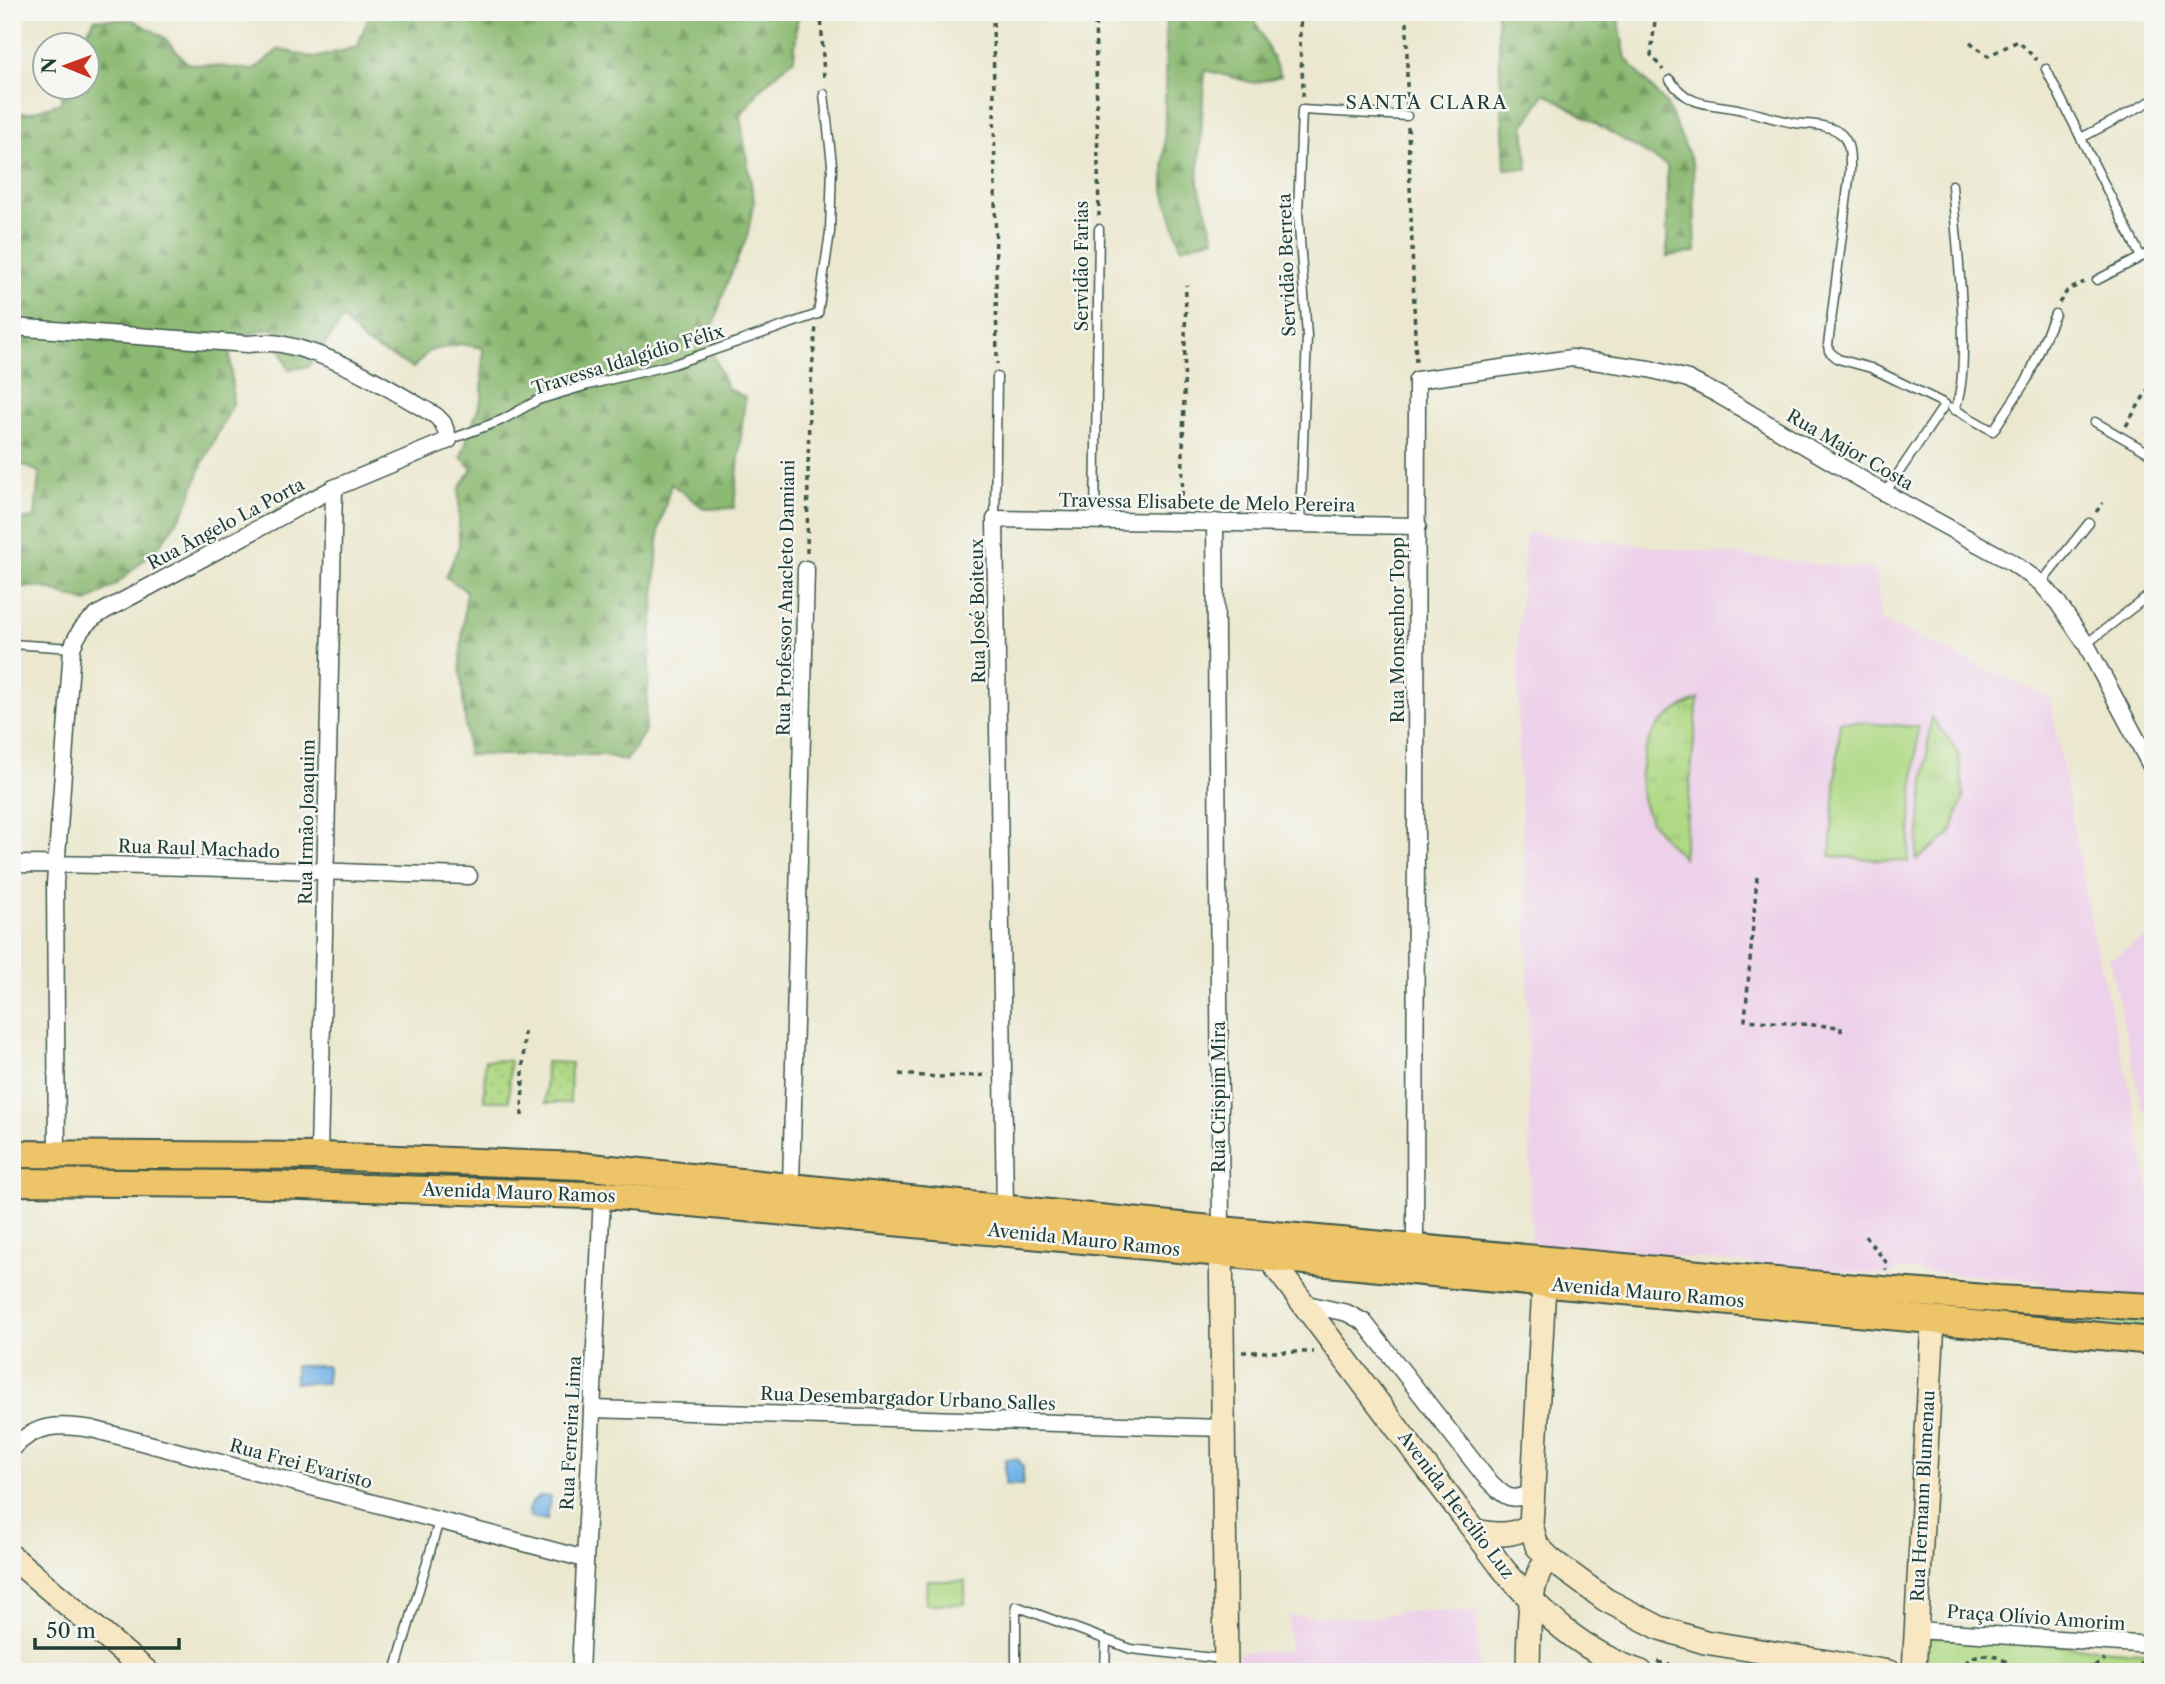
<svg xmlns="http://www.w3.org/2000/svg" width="2165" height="1684" viewBox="0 0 2165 1684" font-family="'Libre Caslon Text',serif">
	<defs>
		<pattern id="grass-tufts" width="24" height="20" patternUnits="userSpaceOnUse" patternTransform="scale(1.75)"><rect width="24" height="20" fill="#afd985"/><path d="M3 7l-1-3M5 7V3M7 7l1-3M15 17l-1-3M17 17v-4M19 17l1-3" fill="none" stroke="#96bb73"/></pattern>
		<pattern id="forest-firs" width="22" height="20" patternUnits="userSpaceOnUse" patternTransform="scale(1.75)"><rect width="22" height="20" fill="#8bb972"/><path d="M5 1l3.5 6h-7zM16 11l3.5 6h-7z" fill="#71985e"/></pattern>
		<pattern id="garden-dots" width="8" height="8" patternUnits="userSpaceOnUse" patternTransform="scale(1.75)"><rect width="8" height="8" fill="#afd985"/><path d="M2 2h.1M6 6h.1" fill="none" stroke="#96bb73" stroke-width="1.8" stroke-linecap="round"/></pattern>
	</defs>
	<rect width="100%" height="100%" fill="#f6f6f2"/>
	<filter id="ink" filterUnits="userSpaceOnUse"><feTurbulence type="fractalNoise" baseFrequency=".0143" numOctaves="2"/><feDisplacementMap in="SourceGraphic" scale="14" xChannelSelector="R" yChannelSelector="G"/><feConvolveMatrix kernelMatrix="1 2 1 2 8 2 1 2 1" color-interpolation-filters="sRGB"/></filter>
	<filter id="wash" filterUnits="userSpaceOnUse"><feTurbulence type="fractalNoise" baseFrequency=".00686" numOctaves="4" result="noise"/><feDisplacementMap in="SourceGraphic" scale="28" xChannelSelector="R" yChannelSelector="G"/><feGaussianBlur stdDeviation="1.57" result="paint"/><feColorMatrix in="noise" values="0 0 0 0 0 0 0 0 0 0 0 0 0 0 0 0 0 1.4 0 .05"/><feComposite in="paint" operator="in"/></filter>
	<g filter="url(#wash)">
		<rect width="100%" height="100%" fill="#ebe8cf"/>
		<g fill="#edd0e9">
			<polygon points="1526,533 1876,570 1881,621 2050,698 2095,943 2131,1093 2153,1209 2153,1297 2060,1293 2036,1281 1901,1269 1887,1275 1597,1250 1531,1248 1526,882 1518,753 1518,633"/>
			<polygon points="2153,933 2153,1108 2143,1110 2109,959"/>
			<polygon points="1403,1611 1478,1611 1478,1672 1239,1672 1239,1652 1289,1652 1289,1616 1375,1617"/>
		</g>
		<g fill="url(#grass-tufts)" stroke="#678b5c" stroke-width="2">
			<path d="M1698,699L1683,858C1670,844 1653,829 1646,811C1635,785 1641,743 1661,723C1672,712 1685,705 1698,699Z"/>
			<polygon points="1931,717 1958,752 1964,796 1950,835 1916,860"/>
			<polygon points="12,1164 318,1166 589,1177 589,1183 12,1172"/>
			<polygon points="1972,1307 2153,1322 2153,1331 1971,1316"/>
		</g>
		<g fill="url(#forest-firs)" stroke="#557b53" stroke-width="2">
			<polygon points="373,12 798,12 794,59 762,87 740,117 754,201 747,237 727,283 708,342 727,388 745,397 734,508 705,509 671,484 659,529 645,731 626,761 605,755 468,755 460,663 466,591 446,577 459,546 459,489 472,469 461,457 482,397 483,348 460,344 429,351 413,368 365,343 343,319 308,367 288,369 273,328 229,338 233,404 203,462 185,510 159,546 118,583 87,602 42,587 12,587 12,521 35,518 39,472 12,460 12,113 28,113 61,103 62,88 88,88 88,46 79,45 95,19 133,20 164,37 187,63 254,70 279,49 314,58 357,47 369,16"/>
			<polygon points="1166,12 1251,12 1281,76 1254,83 1205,70 1198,183 1214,238 1181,248 1164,191"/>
			<polygon points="1497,12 1617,12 1626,59 1667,105 1693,164 1696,252 1667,256 1667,166 1545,93 1524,126 1528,169 1505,169"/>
		</g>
		<g fill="#afd985" stroke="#678b5c" stroke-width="2">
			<polygon points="1840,721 1918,727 1908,862 1830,856"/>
			<polygon points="927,1581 965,1581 965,1604 926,1604"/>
			<polygon points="1925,1636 2153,1653 2153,1672 1924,1672"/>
		</g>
		<g fill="url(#garden-dots)" stroke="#678b5c" stroke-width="2">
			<polygon points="485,1060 510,1061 509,1101 484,1101"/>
			<polygon points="546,1062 571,1063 570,1103 545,1103"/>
		</g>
		<g fill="#74b4e8" stroke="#4a788e" stroke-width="2">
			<rect x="295" y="1366" width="32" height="17"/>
			<polygon points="1005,1459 1018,1459 1023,1467 1023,1485 1005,1485"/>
			<path d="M542,1496L550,1497L547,1520L530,1517C527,1506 532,1500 542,1496Z"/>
		</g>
	</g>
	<g filter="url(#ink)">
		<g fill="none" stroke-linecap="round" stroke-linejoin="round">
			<g stroke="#3e574b" stroke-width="11">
				<g id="lane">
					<polyline points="2046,69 2141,257"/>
					<path d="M1670,80C1692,110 1711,102 1742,110C1760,114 1777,120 1795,123C1809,125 1832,124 1842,135C1851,145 1850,158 1850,171L1828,345L1829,351L1838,359L1871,368L1945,404L1885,493"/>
					<polyline points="2081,138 2153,100"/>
					<path d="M1952,185C1955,229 1974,376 1954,410"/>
					<polyline points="2097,280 2153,251"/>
					<polyline points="1952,408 1993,431 2028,378 2055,314"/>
					<polyline points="2095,422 2153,455"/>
					<polyline points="449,440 502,420 538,400 588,385 674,364 818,314 830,232 832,164 824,94"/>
					<polyline points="995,519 997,377"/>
					<polyline points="1095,521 1099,229"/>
					<polyline points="1300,524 1307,336 1298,212 1302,110 1407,116"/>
					<polyline points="2041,583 2089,523"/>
					<polyline points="12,644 72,648"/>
					<polyline points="2086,644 2153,592"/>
					<polyline points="395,1672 439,1521"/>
					<polyline points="1016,1672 1016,1606 1131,1649 1223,1659"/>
					<polyline points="1105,1672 1106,1641"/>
				</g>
			</g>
			<g stroke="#3e574b" stroke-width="19">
				<g id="street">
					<path d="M12,327L248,344C258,343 270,342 281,344C337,355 387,387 436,416L443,423L449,440L334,488L104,611C87,621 79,629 72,648L55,884L57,1154"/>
					<polyline points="1215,522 1221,1230"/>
					<path d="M12,864C164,864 317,872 469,876"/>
					<polyline points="319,1156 334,488"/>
					<polyline points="791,1187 806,569"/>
					<polyline points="1005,1209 995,519 1418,526"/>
					<polyline points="1415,1248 1417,380 1572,358 1649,369 1688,379 1719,395 1885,493 2011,562 2041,583 2058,603 2086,644 2153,770"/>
					<path d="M1302,1303L1347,1313L1364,1322L1487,1479C1504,1496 1510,1504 1533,1492"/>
					<polyline points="592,1409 1223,1428"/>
					<path d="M12,1449C36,1423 59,1424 92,1429L585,1559"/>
					<polyline points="1916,1630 2153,1645"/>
					<polyline points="580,1672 602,1195"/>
				</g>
			</g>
			<g stroke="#3e574b" stroke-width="26">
				<g id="secondary">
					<polyline points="1221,1237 1226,1672"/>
					<path d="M1269,1258L1504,1570C1543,1615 1584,1653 1641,1672"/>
					<polyline points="1545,1267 1531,1525 1537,1546 1550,1559 1606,1600 1660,1628 1705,1642 1889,1672"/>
					<path d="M1475,1531C1497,1535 1512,1537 1531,1525"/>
					<polyline points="12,1557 147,1672"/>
					<path d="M1528,1672C1529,1645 1526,1573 1550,1559"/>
					<polyline points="1914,1672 1933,1321"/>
				</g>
			</g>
			<g stroke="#3e574b" stroke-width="30">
				<g id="primary">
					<polyline points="12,1154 319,1156 581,1166 1221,1230 1832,1286 1998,1299 2153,1307"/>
					<polyline points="12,1182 239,1184 617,1196 2153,1341"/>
				</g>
			</g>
			<g stroke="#3e574b" stroke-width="3.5" stroke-dasharray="5 5" stroke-linecap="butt">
				<polyline points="821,12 824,81"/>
				<polyline points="993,12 997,364"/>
				<polyline points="1095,12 1099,216"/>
				<path d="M1302,12C1296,42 1304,68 1303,97"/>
				<polyline points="1407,12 1407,105"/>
				<polyline points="1656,12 1651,55 1663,70"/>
				<polyline points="1970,42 1988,56 2018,41 2037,60"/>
				<polyline points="1408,127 1416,364"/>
				<polyline points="2059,303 2067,291 2084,282"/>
				<polyline points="2126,426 2153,381"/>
				<polyline points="1182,506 1186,285"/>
				<polyline points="2096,512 2103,503"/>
				<polyline points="807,553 809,404 816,326"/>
				<polyline points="1757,877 1745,1020 1841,1027 1841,1037"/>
				<polyline points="899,1074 937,1077 989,1075"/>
				<polyline points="522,1116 524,1031"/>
				<polyline points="1865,1236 1886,1262 1886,1270"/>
				<polyline points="1242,1352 1314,1352"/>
				<polyline points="1658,1662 1697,1672"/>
				<polyline points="2140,1662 2152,1672"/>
				<path d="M1960,1672C1970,1646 2004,1653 2017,1672"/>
				<polyline points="2086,1672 2105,1660"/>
			</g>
			<use href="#lane" stroke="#fff" stroke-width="8"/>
			<use href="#street" stroke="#fff" stroke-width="16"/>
			<use href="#secondary" stroke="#f8e7c3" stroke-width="23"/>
			<use href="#primary" stroke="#eec469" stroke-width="26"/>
		</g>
	</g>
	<g text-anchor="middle" stroke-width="5" stroke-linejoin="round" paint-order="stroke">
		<g font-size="18" fill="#1f3d34" stroke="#f6f6f2">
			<text transform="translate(1287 265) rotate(-92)" y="6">Servidão Berreta</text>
			<text transform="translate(1082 266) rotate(-90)" y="6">Servidão Farias</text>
			<text transform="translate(628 360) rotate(-17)" y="6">Travessa Idalgídio Félix</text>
			<text transform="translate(1850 450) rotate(30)" y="6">Rua Major Costa</text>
			<text transform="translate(1207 503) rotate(1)" y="6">Travessa Elisabete de Melo Pereira</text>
			<text transform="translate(226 524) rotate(-28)" y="6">Rua Ângelo La Porta</text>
			<text transform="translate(786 598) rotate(-89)" y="6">Rua Professor Anacleto Damiani</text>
			<text transform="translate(978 611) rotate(-91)" y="6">Rua José Boiteux</text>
			<text transform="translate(1398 630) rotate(-90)" y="6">Rua Monsenhor Topp</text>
			<text transform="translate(307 822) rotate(-89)" y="6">Rua Irmão Joaquim</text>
			<text transform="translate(199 849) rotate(2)" y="6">Rua Raul Machado</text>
			<text transform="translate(1219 1097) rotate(-90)" y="6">Rua Crispim Mira</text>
			<text transform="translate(519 1193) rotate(2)" y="6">Avenida Mauro Ramos</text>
			<text transform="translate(1084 1240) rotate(6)" y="6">Avenida Mauro Ramos</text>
			<text transform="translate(1648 1293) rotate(5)" y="6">Avenida Mauro Ramos</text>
			<text transform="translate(908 1399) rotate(2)" y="6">Rua Desembargador Urbano Salles</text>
			<text transform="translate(571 1433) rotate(-87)" y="6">Rua Ferreira Lima</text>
			<text transform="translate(301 1464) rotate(15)" y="6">Rua Frei Evaristo</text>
			<text transform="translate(1923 1496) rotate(-87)" y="6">Rua Hermann Blumenau</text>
			<text transform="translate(1456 1505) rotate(53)" y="6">Avenida Hercílio Luz</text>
			<text transform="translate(2036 1618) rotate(4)" y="6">Praça Olívio Amorim</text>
		</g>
		<g font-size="19" letter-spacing="2" fill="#1f3d34" stroke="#f6f6f2">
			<text x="1427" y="109">SANTA CLARA</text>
		</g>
	</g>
	<rect width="2165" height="1684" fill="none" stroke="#f6f6f2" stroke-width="42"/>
	<g transform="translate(66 66) rotate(271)"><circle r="33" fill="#f6f6f2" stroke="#a0aca6" stroke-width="2"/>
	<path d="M0-5L12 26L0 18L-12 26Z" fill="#c8321e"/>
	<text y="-10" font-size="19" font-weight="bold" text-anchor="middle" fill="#1f3d34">N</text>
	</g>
	<path d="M35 1638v10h144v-10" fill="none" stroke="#1f3d34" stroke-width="3.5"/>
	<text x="46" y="1638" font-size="21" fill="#1f3d34" stroke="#f6f6f2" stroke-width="5" paint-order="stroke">50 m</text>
</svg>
